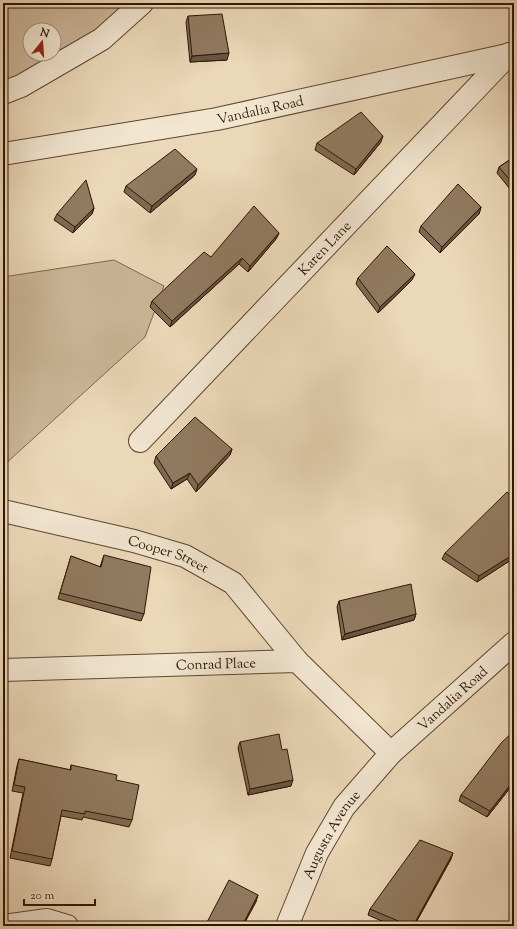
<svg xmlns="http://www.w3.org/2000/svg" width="517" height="929" viewBox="0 0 517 929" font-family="'Sorts Mill Goudy',serif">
	<rect width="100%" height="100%" fill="#ebd8b8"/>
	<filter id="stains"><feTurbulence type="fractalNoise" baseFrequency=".005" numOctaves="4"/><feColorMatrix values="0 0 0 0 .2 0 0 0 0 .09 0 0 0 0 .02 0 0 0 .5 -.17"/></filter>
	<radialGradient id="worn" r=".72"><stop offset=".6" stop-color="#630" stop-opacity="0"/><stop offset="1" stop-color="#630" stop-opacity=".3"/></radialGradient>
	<g fill="#cbb799" stroke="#7e664e" fill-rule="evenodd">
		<path d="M3,3H142L3,93ZM30,30H54V54H30Z"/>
		<polygon points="114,260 164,286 145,337 3,466 3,277"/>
	</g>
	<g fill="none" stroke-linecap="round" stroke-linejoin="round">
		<g stroke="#5f4630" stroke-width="24">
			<g id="street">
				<polyline points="3,93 21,86 102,39 142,3"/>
				<path id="s1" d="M3,154L217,119L512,54"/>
				<path id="s2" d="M140,441L509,54"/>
				<path id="s3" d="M3,511L134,541L185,556L233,583L297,661"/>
				<path id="s4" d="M3,670L297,661L391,753"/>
				<polyline points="4,926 47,920 67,926"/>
				<path id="s5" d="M287,926L317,853L344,807L391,753L514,643"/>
			</g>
		</g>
		<use href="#street" stroke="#f2e6d1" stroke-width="22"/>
	</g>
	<g fill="#7d6953" stroke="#301503">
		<polygon points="188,16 227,60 190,62 186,22"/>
		<polygon points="381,142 354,175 315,150 317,143"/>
		<polygon points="514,157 514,194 497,173 499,167"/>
		<polygon points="195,175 150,213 124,192 126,186"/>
		<polygon points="481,207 479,214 440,253 419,232 421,226"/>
		<polygon points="94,208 92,214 73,233 54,220 57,214"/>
		<polygon points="279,233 276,239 248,272 239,264 170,327 150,307 152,301 211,257"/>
		<polygon points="358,278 412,280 378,313 356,284"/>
		<polygon points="232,449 230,455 196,492 187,479 171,489 154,463 156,456"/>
		<polygon points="514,498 514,558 477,582 442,559 445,553"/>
		<polygon points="104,555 144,614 141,621 58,599 71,556 100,567"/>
		<polygon points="339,601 416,614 414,620 342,640 337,607"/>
		<polygon points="240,742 282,750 291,786 248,795 238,748"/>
		<polygon points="19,759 70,770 71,765 116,780 132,820 129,827 83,817 82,820 61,816 52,859 50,866 10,858 23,793 12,791 17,766"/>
		<polygon points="514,783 487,817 459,801 461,795"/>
		<polygon points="451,859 414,926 393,926 368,915 370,909"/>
	</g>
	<g fill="#654" stroke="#301503">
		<polygon points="229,53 227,60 190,62 192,56"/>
		<polygon points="383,136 381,142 354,175 356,169"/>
		<polygon points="197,169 195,175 150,213 152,206"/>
		<polygon points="481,207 479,214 440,253 442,247"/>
		<polygon points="94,208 92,214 73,233 75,227"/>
		<polygon points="6,223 3,229 3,230 3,226"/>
		<polygon points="279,233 276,239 248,272 250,266"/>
		<polygon points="242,258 239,264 170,327 172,321"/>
		<polygon points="415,274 412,280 378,313 380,307"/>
		<polygon points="232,449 230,455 196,492 198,485"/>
		<polygon points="190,473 187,479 171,489 173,483"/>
		<polygon points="514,554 514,558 477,582 479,576"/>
		<polygon points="416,614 414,620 342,640 345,634"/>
		<polygon points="293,780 291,786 248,795 250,789"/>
		<polygon points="514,780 514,783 487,817 490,811"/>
		<polygon points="453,853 451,859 414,926 413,926"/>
		<polygon points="258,895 256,902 243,926 242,926"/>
	</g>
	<g fill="#917a61" stroke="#301503">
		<polygon points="222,14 229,53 192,56 188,16"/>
		<polygon points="361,112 383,136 356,169 317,143"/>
		<polygon points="175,149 197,169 152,206 126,186"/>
		<polygon points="514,157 514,185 499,167"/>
		<polygon points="86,180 94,208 75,227 57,214"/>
		<polygon points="458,184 481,207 442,247 421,226"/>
		<polygon points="254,206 279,233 250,266 242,258 172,321 152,301 204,252 211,257"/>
		<polygon points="3,220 6,223 3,226"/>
		<polygon points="387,246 415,274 380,307 358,278"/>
		<polygon points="195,417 232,449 198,485 190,473 173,483 156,456"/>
		<polygon points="507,492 514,498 514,554 479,576 445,553"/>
		<polygon points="104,555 151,567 144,614 60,593 71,556 101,567"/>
		<polygon points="411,584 416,614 345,634 339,601"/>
		<polygon points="514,731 514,780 490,811 461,795 502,742"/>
		<polygon points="279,734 282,750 287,749 293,780 250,789 240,742"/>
		<polygon points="19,759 71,770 71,765 117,775 116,780 139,785 132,820 85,811 85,814 62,810 52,859 12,851 25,787 14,785"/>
		<polygon points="420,840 453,853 413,926 410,926 370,909"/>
		<polygon points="229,880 258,895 242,926 205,926"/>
	</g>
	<g text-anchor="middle" stroke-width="3" stroke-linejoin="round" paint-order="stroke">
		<g font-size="14" fill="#301503" stroke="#f2e6d1">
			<text dy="5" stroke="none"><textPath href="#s1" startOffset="261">Vandalia Road</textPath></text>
			<text dy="5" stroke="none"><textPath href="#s2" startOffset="267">Karen Lane</textPath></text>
			<text dy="5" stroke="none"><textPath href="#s3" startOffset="171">Cooper Street</textPath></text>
			<text dy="5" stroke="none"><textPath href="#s4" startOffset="213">Conrad Place</textPath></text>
			<text dy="5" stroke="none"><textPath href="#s5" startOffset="286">Vandalia Road</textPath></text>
			<text dy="5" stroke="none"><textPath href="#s5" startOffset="102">Augusta Avenue</textPath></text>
		</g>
	</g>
	<rect width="517" height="929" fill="none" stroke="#ebd8b8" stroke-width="16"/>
	<rect x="4" y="4" width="509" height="921" fill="none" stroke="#301503" stroke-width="2"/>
	<rect x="8" y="8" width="501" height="913" fill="none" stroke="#301503"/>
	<g transform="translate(42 42) rotate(17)"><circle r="19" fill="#f2e6d1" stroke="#a4927f"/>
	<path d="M0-3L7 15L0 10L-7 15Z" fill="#8f2418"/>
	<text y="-6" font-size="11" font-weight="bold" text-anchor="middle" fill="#301503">N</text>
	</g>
	<path d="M24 899v6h71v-6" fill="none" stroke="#301503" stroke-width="2"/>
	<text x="30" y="899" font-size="12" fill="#301503" stroke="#f2e6d1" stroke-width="3" paint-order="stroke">20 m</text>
	<rect width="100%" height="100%" filter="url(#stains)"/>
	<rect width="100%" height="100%" fill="url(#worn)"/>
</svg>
